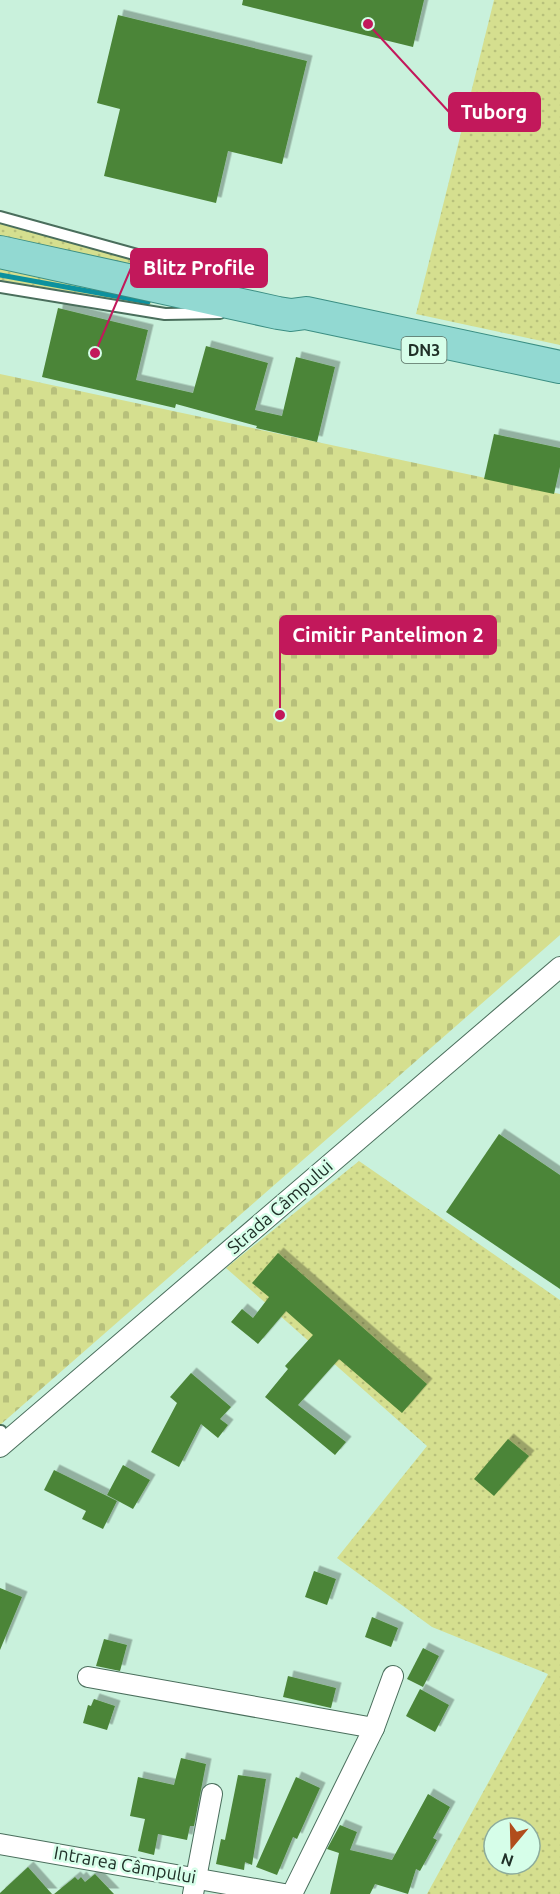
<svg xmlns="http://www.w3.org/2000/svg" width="560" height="1894" viewBox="0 0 560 1894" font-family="Ubuntu,sans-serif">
	<defs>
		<pattern id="grass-dots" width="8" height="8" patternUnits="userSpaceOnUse" patternTransform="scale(1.5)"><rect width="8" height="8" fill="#d5df8f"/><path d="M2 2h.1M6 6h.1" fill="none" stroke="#b7c07b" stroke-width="1.8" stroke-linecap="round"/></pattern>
		<pattern id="cemetery-stones" width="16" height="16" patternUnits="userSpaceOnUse" patternTransform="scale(1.5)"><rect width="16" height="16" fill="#d5df8f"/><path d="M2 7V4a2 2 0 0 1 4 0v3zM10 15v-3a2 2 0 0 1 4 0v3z" fill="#b7c07b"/></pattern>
		<filter id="shadow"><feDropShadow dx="5.5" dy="-5.5" stdDeviation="0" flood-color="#0004"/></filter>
	</defs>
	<rect width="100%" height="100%" fill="#c9f1dc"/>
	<g fill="url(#grass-dots)" fill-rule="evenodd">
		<polygon points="494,0 560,0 560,345 416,314"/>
		<polygon points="0,223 154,265 159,275 150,305 0,280"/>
		<path d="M359,1161L560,1300V1894H427L548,1674L432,1627L337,1558L427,1446L226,1268ZM494,1828H530V1864H494Z"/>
	</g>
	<polygon fill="url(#cemetery-stones)" points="0,374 560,494 560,935 0,1425"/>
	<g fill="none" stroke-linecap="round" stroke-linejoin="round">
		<polyline stroke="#0c919e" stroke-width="5" points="0,275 148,302"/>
	</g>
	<g fill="#4c8538" filter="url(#shadow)">
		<polygon points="243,0 424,0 413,47 242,5"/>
		<polygon points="118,15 307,61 282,164 228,151 216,203 104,176 120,109 97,103"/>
		<polygon points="58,308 148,330 136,380 193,393 206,346 268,363 255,410 282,416 296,357 335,367 317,442 256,428 257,426 176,404 175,408 42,377"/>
		<polygon points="494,434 560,448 560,467 554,494 484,479"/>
		<polygon points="499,1134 560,1175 560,1289 446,1212"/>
		<polygon points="278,1253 427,1384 402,1413 339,1359 298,1405 346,1442 335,1455 265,1397 288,1369 285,1366 313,1335 286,1311 258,1344 231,1322 242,1309 253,1318 269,1297 252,1283"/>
		<polygon points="191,1373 231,1407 220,1419 228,1425 218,1438 201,1424 179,1467 151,1452 177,1403 170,1397"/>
		<polygon points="508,1439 529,1456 494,1496 474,1479"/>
		<polygon points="123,1465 150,1480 133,1509 107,1495"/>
		<polygon points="54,1470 117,1501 103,1529 82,1519 86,1511 44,1490"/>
		<polygon points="314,1571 336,1579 327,1605 305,1597"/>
		<polygon points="0,1588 22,1597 0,1650"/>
		<polygon points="372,1617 398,1628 391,1647 365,1637"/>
		<polygon points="104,1639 127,1645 120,1671 96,1666"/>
		<polygon points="423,1648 439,1656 423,1687 407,1679"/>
		<polygon points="288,1676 336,1688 331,1708 283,1697"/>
		<polygon points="420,1689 449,1705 435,1732 406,1716"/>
		<polygon points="94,1699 115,1706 107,1730 83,1723 88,1705 91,1706"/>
		<polygon points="181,1758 206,1764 194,1826 190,1826 187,1840 158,1834 154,1855 138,1851 145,1819 130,1816 138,1777 174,1785"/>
		<polygon points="238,1775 266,1779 252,1865 245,1862 244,1870 216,1864 221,1839 225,1840"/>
		<polygon points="296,1777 320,1788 297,1839 293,1837 277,1875 256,1867"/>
		<polygon points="428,1794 450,1807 433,1838 437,1840 420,1871 416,1869 408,1894 375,1884 370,1894 330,1894 339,1853 327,1849 340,1825 357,1832 350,1850 392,1860"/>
		<polygon points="28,1867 52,1894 0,1894 0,1893"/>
		<polygon points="95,1874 114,1894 54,1894 75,1877 78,1880 81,1877 85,1882"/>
	</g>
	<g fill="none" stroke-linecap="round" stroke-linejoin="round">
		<g stroke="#4a6e5c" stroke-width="14">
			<g id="lane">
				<polyline points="0,217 152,259 220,287"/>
				<polyline points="0,287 165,314 220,313"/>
				<polyline points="0,1431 1,1431"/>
			</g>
		</g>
		<g stroke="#4a6e5c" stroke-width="22">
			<g id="street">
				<polyline points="0,1447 560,967"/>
				<polyline points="88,1677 374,1728"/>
				<polyline points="0,1844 284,1894"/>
				<polyline points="193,1894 212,1794"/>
				<polyline points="292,1894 374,1728 393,1676"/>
			</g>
		</g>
		<g stroke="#3b8e83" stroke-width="34">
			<polyline id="primary" points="0,252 278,313 291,315 306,313 560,367"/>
		</g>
		<use href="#lane" stroke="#fff" stroke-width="10"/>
		<use href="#street" stroke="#fff" stroke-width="20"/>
		<use href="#primary" stroke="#92d9d2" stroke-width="32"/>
	</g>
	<g text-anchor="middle" stroke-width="5" stroke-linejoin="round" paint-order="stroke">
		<rect fill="#d6fee9" stroke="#576e62" stroke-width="1.5" x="401.5" y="337" width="45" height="26" rx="4.5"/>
		<g font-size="16" font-weight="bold" fill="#203028">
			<text x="424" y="356">DN3</text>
		</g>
		<g font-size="18" fill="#203028" stroke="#d6fee9">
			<text transform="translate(280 1207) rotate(-41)" y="6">Strada Câmpului</text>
			<text transform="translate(125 1865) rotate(10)" y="6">Intrarea Câmpului</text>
		</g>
	</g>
	<path fill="none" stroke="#c2185b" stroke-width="2" d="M368 24L449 112M95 353L131 268M280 715L280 635"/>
	<g fill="#c2185b" stroke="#d6fee9" stroke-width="2">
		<circle cx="368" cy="24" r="6"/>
		<circle cx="95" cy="353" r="6"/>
		<circle cx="280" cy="715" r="6"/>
	</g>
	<g fill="#c2185b" stroke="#c2185b" stroke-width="2">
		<rect x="449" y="93" width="91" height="38" rx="6"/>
		<rect x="131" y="249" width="136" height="38" rx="6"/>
		<rect x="280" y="616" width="216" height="38" rx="6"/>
	</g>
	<g font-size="20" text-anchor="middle" font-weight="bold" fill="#fff">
		<text x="494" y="119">Tuborg</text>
		<text x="199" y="275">Blitz Profile</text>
		<text x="388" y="642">Cimitir Pantelimon 2</text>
	</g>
	<g transform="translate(512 1846) rotate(199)"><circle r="28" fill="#d6fee9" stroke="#8dac9c" stroke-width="1.5"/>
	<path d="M0-4.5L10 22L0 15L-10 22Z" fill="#b14d1c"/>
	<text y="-9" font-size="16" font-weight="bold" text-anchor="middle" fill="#203028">N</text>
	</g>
</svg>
